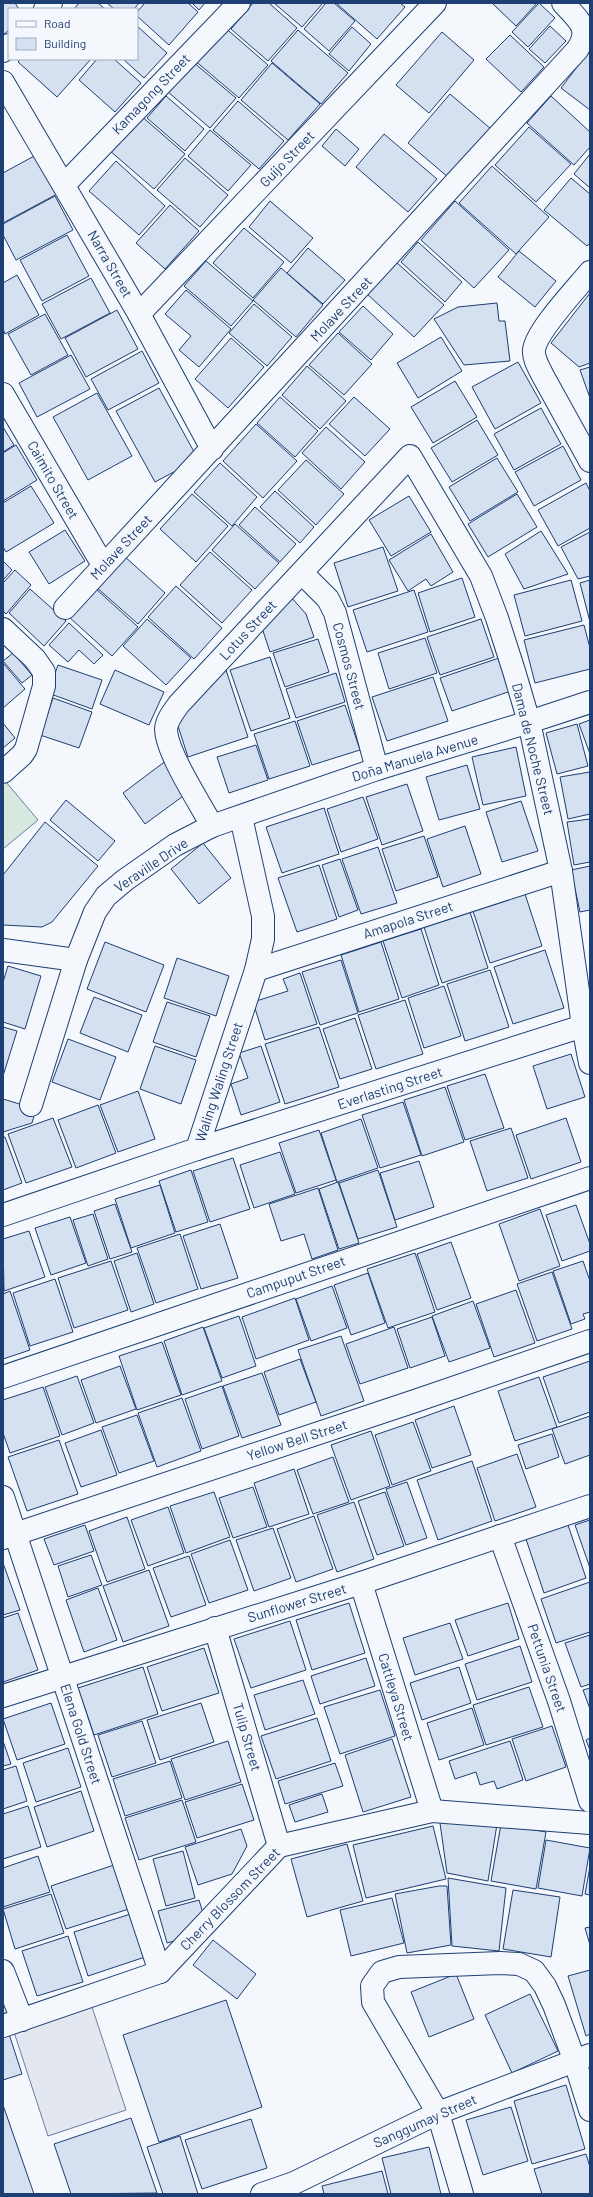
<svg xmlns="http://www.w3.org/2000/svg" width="593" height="2197" viewBox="0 0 593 2197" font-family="Barlow,sans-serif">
	<rect width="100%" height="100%" fill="#f4f7fb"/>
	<polygon fill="#d7e8df" stroke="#687fa3" points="6,782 38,820 3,849 3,784"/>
	<polygon fill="#e3e8f0" stroke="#687fa3" points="92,2007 126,2110 48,2136 14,2032"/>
	<g fill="#d5e0f0" stroke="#1d3f73">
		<polygon points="3,3 15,3 19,9 9,9 9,30 3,35"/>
		<polygon points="79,3 98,3 105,9 74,9"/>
		<polygon points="107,3 139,3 134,9 114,9"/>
		<polygon points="145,3 188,3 198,12 169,45 137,16 137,12"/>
		<polygon points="192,3 205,3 199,10"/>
		<polygon points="253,3 269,3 297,28 268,61 231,29"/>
		<polygon points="274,3 323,3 302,27"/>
		<polygon points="326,3 334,3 355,21 329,51 304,29"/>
		<polygon points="336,3 400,3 405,7 377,39"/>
		<polygon points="492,3 537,3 516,26"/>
		<polygon points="539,3 555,18 528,47 512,32"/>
		<polygon points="222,25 268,65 239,98 193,59"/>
		<polygon points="137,26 167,53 144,78 123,59 137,59"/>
		<polygon points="550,26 566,41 545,63 529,49"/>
		<polygon points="352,27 371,44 349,71 329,54"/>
		<polygon points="298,30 348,73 321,104 271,61"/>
		<polygon points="442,32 474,60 429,113 396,85"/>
		<polygon points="510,35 544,67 521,92 486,59"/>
		<polygon points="590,50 590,110 561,88"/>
		<polygon points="20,59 91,59 57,97 18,62"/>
		<polygon points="97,59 114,59 141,83 115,112 79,80"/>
		<polygon points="193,62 236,98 210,128 168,92"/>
		<polygon points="272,63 320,104 288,140 241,100"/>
		<polygon points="450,94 491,129 449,178 408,143"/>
		<polygon points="166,96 204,129 185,151 147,118"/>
		<polygon points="551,96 590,132 590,147 574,165 527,123"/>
		<polygon points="238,101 284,141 259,169 213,130"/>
		<polygon points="140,115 185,154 154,189 109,150"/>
		<polygon points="529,127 571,164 536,202 495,165"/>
		<polygon points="336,129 359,149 345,166 322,146"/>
		<polygon points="210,130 251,165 228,191 188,156"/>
		<polygon points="384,134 437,179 408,212 356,167"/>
		<polygon points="590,154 590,188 574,174"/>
		<polygon points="36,155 57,194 3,223 3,173"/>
		<polygon points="185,158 228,195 200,227 157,190"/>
		<polygon points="116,161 165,206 139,235 89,191"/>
		<polygon points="492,166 549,217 516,254 459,203"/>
		<polygon points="571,178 590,194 590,243 587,246 544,210"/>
		<polygon points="55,196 73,230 16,260 3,235 3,224"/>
		<polygon points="270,201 313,238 291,263 249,227"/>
		<polygon points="455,201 509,250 474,288 421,240"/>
		<polygon points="170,205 199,231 165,269 136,243"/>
		<polygon points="244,228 284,262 253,298 213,263"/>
		<polygon points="67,235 89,276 42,301 20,260"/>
		<polygon points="418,242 462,282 445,302 401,262"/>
		<polygon points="308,248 345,280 323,304 287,273"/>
		<polygon points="519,251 556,281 535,307 498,277"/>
		<polygon points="206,261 253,301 231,326 184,286"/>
		<polygon points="396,262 444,305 414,337 367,294"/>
		<polygon points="281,268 323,305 296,337 253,300"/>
		<polygon points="17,275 39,315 5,334 3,329 3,283"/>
		<polygon points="91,278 110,313 61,339 42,304"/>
		<polygon points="186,290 231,329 199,367 179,350 191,336 165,314"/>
		<polygon points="590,293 590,363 579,367 551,343"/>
		<polygon points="497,303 499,321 505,321 510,361 464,365 434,319 458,307"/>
		<polygon points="254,304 292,337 267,366 229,333"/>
		<polygon points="363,306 393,334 371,360 339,332"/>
		<polygon points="117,310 138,349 86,377 65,338"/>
		<polygon points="45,314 68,355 31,375 8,334"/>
		<polygon points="338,333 372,364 344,395 309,365"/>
		<polygon points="441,337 462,371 418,398 397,363"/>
		<polygon points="231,338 264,367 228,408 195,379"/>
		<polygon points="142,351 159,383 108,410 91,379"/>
		<polygon points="71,355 90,389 37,417 19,383"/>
		<polygon points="518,362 541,403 495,429 472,387"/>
		<polygon points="307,366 346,401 320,429 282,395"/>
		<polygon points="590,367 590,398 580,370"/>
		<polygon points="455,381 477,417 433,443 411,407"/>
		<polygon points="159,388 198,459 155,482 116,411"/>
		<polygon points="97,393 132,456 88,480 53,417"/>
		<polygon points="280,397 318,431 295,457 257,423"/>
		<polygon points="354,397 390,429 365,456 329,424"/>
		<polygon points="541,408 561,444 514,470 494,434"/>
		<polygon points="477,420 498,455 452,482 431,448"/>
		<polygon points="256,424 297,461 263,498 223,461"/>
		<polygon points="3,427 14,445 3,452"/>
		<polygon points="326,427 365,462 341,489 302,453"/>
		<polygon points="16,445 37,480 3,501 3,453"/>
		<polygon points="563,446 581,480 534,506 515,472"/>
		<polygon points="497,458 518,492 470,521 449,487"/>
		<polygon points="306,460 344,494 316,525 278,490"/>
		<polygon points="220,463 257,497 232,526 194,492"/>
		<polygon points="586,483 590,491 590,528 558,546 538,510"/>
		<polygon points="31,486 54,523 6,552 3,547 3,503"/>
		<polygon points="275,491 314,527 300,543 260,507"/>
		<polygon points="192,494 228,526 196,562 160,529"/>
		<polygon points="517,494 537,527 488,557 468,524"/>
		<polygon points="409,496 431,532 391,556 369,520"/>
		<polygon points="255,507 296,544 280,562 239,525"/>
		<polygon points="235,524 279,563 255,589 212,550"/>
		<polygon points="65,530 85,561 49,584 29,552"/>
		<polygon points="541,531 568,574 524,589 505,554"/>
		<polygon points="590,532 590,576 578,579 561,547"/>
		<polygon points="431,534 453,572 431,586 426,579 408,591 389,560"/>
		<polygon points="383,547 398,591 348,607 334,563"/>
		<polygon points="210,552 252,590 222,623 180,585"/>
		<polygon points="123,555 165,593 138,624 95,586"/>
		<polygon points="3,561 12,570 3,580"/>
		<polygon points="15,570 31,585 6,614 3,611 3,583"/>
		<polygon points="462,578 475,617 430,632 418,593"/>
		<polygon points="571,580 582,621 525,636 514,595"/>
		<polygon points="590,580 590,622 580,583"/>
		<polygon points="176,586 222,628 194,659 148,617"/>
		<polygon points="95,588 138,627 112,656 69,617"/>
		<polygon points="30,589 66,621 44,646 9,613"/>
		<polygon points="414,590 428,632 367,652 353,610"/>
		<polygon points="291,597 306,614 314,637 270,652 262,628"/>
		<polygon points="147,619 191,658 166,685 123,646"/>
		<polygon points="481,619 494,657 440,675 427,637"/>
		<polygon points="69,623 103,655 94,664 79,650 68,662 49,645"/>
		<polygon points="584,625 590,648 590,669 535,683 524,640"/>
		<polygon points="425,638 437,673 389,689 378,653"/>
		<polygon points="318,639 329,672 285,687 273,653"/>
		<polygon points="13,653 32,675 22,683 3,661"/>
		<polygon points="270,657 290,718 251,731 230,670"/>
		<polygon points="499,658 511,691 452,711 440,678"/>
		<polygon points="3,663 25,689 3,708"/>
		<polygon points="58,665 102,680 92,709 48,693"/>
		<polygon points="115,670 164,692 149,725 100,704"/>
		<polygon points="226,670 248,737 188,757 178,726 183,715 214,674"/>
		<polygon points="336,673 345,702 296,718 286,689"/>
		<polygon points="433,677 448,721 387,741 372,697"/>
		<polygon points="53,698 92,712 79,748 40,735"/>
		<polygon points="345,705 360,750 312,765 297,721"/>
		<polygon points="590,720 590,754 579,724"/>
		<polygon points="295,721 310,766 269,779 254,734"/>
		<polygon points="3,723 15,738 3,748"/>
		<polygon points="577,724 588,766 557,774 546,733"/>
		<polygon points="256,745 268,780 229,793 217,757"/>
		<polygon points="516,747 526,796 483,805 472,757"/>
		<polygon points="167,760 190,791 145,824 123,793"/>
		<polygon points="467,765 480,809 439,820 426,777"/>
		<polygon points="590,772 590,814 568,819 560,777"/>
		<polygon points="407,784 423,831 382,845 366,797"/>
		<polygon points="363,797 378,839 341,852 327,809"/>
		<polygon points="66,800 115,841 98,861 50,820"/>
		<polygon points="521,801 538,851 502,862 486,812"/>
		<polygon points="324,808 339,854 282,873 266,827"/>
		<polygon points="590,819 590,862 574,865 567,822"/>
		<polygon points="45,822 98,866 52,922 42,927 3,925 3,875"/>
		<polygon points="465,826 481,874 443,887 427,839"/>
		<polygon points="424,836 438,877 396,891 382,849"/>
		<polygon points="203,843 231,878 199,904 171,869"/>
		<polygon points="378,847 397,903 361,914 342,859"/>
		<polygon points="340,859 358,910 339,917 322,865"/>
		<polygon points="319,865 337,919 297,932 278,878"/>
		<polygon points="590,866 590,910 580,912 571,870"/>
		<polygon points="525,894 542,946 490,963 473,911"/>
		<polygon points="470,912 488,968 442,983 424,927"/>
		<polygon points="421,929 439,985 402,998 383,941"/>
		<polygon points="105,942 164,965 146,1012 87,989"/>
		<polygon points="381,942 399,999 359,1012 341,955"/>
		<polygon points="545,950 564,1008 513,1024 494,967"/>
		<polygon points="177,958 229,976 216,1016 164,998"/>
		<polygon points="341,960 358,1013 320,1025 302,972"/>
		<polygon points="8,966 41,976 25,1029 3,1022 3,982"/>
		<polygon points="490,970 509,1027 465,1041 447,984"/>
		<polygon points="300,973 317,1024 265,1040 253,1002 288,991 283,979"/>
		<polygon points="444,986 461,1036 424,1048 408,998"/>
		<polygon points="94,997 142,1015 128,1052 80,1033"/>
		<polygon points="405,1000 423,1054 376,1069 358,1015"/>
		<polygon points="167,1002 210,1016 196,1057 153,1042"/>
		<polygon points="355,1018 372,1069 340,1079 323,1029"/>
		<polygon points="3,1027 17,1031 3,1076"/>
		<polygon points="319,1027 339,1087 285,1104 265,1044"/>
		<polygon points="68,1039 116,1057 100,1100 52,1082"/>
		<polygon points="155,1046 196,1060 181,1104 140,1089"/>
		<polygon points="261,1046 280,1102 241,1115 231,1084 248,1078 239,1053"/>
		<polygon points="571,1054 585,1097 547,1109 533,1066"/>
		<polygon points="485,1074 504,1128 465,1140 447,1086"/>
		<polygon points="445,1087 464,1142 422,1156 404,1100"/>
		<polygon points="138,1091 155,1139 118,1152 100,1105"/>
		<polygon points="3,1099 36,1109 32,1123 3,1132"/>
		<polygon points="403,1102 421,1155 380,1168 362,1115"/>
		<polygon points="98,1105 116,1153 76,1168 58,1120"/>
		<polygon points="53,1118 72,1167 26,1183 8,1134"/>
		<polygon points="566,1118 581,1162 531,1179 516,1135"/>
		<polygon points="361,1119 378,1168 337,1182 321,1133"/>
		<polygon points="511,1128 528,1178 487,1191 470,1141"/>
		<polygon points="319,1130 336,1180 296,1193 279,1143"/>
		<polygon points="3,1137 5,1137 22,1183 3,1190"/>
		<polygon points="280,1152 295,1194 254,1208 240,1165"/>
		<polygon points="233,1158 250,1209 210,1222 193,1171"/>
		<polygon points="419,1161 434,1207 395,1220 380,1173"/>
		<polygon points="191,1170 208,1222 176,1232 159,1181"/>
		<polygon points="378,1170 397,1227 358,1239 339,1183"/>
		<polygon points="338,1182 359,1243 339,1249 319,1189"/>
		<polygon points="160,1185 175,1233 131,1248 115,1199"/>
		<polygon points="318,1188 338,1250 312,1259 304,1234 281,1241 269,1204"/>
		<polygon points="115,1204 132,1252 110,1259 94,1211"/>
		<polygon points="576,1205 590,1244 590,1251 562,1261 546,1215"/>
		<polygon points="540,1209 560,1266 519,1281 499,1224"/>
		<polygon points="93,1214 108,1259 88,1266 73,1220"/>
		<polygon points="70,1217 86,1263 51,1275 35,1228"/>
		<polygon points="220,1224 238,1278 201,1289 183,1236"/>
		<polygon points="29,1231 45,1277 4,1291 3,1239"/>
		<polygon points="180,1234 198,1289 156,1303 137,1248"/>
		<polygon points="451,1242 471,1298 437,1310 417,1254"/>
		<polygon points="137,1253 154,1304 131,1312 114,1261"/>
		<polygon points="415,1253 435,1312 388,1328 367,1269"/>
		<polygon points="111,1261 128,1310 74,1328 58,1278"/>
		<polygon points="583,1261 590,1281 590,1312 583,1314 585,1319 571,1324 553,1271"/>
		<polygon points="552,1272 572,1329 537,1341 517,1284"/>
		<polygon points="368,1273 385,1323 351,1335 334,1285"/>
		<polygon points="55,1279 73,1332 30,1346 13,1293"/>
		<polygon points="332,1286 347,1328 311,1341 296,1299"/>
		<polygon points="516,1290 535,1343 494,1357 476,1304"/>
		<polygon points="10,1291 30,1350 3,1359 3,1294"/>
		<polygon points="295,1298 309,1340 256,1359 242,1317"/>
		<polygon points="473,1301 490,1348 449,1362 432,1316"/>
		<polygon points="239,1316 256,1366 222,1378 204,1328"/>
		<polygon points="432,1317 445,1356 410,1368 397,1329"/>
		<polygon points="203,1327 222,1381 182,1395 164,1341"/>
		<polygon points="394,1327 408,1368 360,1384 346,1344"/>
		<polygon points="341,1336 364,1401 321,1416 298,1350"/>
		<polygon points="162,1342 181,1395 137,1410 119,1356"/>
		<polygon points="300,1359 316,1402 279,1415 264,1372"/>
		<polygon points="590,1361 590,1412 559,1423 543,1377"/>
		<polygon points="120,1366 136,1409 96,1423 81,1380"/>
		<polygon points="262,1373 281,1425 242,1438 223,1386"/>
		<polygon points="77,1376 94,1423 62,1435 45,1387"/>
		<polygon points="539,1377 557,1427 515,1441 498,1391"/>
		<polygon points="222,1386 239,1436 202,1449 185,1399"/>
		<polygon points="43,1387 60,1436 10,1453 3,1433 3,1400"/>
		<polygon points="182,1398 201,1451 157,1467 138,1413"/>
		<polygon points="454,1406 471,1455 432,1468 415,1420"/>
		<polygon points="137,1415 154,1461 119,1473 102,1427"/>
		<polygon points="590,1416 590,1455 565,1464 552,1429"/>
		<polygon points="413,1422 431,1471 392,1485 375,1435"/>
		<polygon points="101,1430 117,1475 81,1487 65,1443"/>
		<polygon points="371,1431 390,1486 351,1500 331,1445"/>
		<polygon points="552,1434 559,1457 526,1469 518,1445"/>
		<polygon points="59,1440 78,1494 27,1511 8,1457"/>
		<polygon points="517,1454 536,1507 495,1521 477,1468"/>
		<polygon points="333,1457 349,1502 313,1514 297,1470"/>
		<polygon points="472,1461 492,1521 438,1540 417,1480"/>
		<polygon points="294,1469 309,1514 269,1527 254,1483"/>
		<polygon points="407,1482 427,1538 406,1545 386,1489"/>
		<polygon points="253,1487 267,1527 233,1538 219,1498"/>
		<polygon points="214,1492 230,1537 186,1553 170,1506"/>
		<polygon points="385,1492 404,1546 377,1555 358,1501"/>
		<polygon points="354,1502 374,1559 337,1572 317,1515"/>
		<polygon points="168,1507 184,1553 148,1566 131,1520"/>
		<polygon points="314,1516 333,1569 296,1582 277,1529"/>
		<polygon points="127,1517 145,1569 107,1582 89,1531"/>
		<polygon points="590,1520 590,1568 575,1525"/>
		<polygon points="85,1525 94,1551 54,1565 44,1539"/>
		<polygon points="568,1525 586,1578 544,1593 526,1539"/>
		<polygon points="273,1528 291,1578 254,1591 236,1540"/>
		<polygon points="230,1540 248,1590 209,1603 191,1554"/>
		<polygon points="91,1555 102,1585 68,1597 58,1566"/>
		<polygon points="189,1556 206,1605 171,1617 153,1568"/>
		<polygon points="3,1563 20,1610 3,1615"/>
		<polygon points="149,1570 169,1626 123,1642 103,1586"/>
		<polygon points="590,1582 590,1632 556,1643 541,1599"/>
		<polygon points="98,1588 117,1640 84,1652 66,1600"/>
		<polygon points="349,1603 365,1653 312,1670 296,1620"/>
		<polygon points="508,1603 519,1639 468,1656 455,1620"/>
		<polygon points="18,1613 38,1670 3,1682 3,1618"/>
		<polygon points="290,1621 306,1670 251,1688 234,1639"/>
		<polygon points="450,1623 463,1659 415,1675 403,1638"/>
		<polygon points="590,1635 590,1684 581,1687 565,1643"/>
		<polygon points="520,1646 532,1682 477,1700 465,1664"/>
		<polygon points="204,1648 219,1693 162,1711 147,1667"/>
		<polygon points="366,1658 375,1686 320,1704 311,1676"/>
		<polygon points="143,1667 158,1714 94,1735 78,1688"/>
		<polygon points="459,1667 471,1703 422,1720 410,1683"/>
		<polygon points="303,1680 315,1714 265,1730 254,1695"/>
		<polygon points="529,1687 543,1727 486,1745 473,1705"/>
		<polygon points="590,1688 590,1709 583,1690"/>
		<polygon points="380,1690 395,1736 340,1754 324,1707"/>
		<polygon points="51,1703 65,1744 17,1760 3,1719"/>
		<polygon points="201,1703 214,1742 160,1760 147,1720"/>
		<polygon points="472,1708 484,1745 439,1760 427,1723"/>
		<polygon points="317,1718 331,1761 276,1779 261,1736"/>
		<polygon points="142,1721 156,1763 112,1777 98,1735"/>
		<polygon points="552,1726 566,1767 526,1781 512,1739"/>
		<polygon points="590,1738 590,1750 586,1740"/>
		<polygon points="392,1739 411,1797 363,1812 345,1755"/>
		<polygon points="3,1741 11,1764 3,1766"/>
		<polygon points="228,1741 241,1782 185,1800 171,1759"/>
		<polygon points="510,1741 523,1780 497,1789 494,1781 480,1785 476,1772 455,1779 449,1761"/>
		<polygon points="68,1748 81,1787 36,1802 23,1763"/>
		<polygon points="170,1761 182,1798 125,1816 113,1779"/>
		<polygon points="335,1763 343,1786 285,1804 278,1781"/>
		<polygon points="16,1766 27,1801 3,1809 3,1770"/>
		<polygon points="242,1784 254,1820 197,1838 185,1802"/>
		<polygon points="81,1791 94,1831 47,1847 34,1807"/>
		<polygon points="322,1794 328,1812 295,1822 289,1805"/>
		<polygon points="182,1800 196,1842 139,1860 125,1818"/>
		<polygon points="28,1806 41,1847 3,1859 3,1814"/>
		<polygon points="439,1816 497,1824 488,1881 447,1873"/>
		<polygon points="501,1824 546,1832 536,1889 491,1881"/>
		<polygon points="433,1826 446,1879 366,1898 353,1845"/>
		<polygon points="241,1829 247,1846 232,1874 198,1885 185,1847"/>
		<polygon points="546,1840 590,1848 582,1896 538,1888"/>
		<polygon points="347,1844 363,1901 307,1917 291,1859"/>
		<polygon points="183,1851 195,1898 166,1906 153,1859"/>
		<polygon points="38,1856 50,1892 3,1907 3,1868"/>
		<polygon points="120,1863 135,1907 66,1929 51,1886"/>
		<polygon points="590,1866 590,1895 585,1894"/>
		<polygon points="448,1878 506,1888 499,1951 452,1946"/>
		<polygon points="439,1886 447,1886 451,1945 407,1953 395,1894"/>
		<polygon points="513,1890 560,1897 551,1957 503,1949"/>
		<polygon points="51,1894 64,1933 15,1949 3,1909"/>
		<polygon points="392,1898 404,1943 351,1956 340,1910"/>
		<polygon points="199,1900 203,1913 185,1938 167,1943 158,1911"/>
		<polygon points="137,1912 151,1955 88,1976 74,1932"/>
		<polygon points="590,1927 590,1945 585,1928"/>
		<polygon points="68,1936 83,1982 37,1996 22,1951"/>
		<polygon points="213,1940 256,1974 237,1999 193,1965"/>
		<polygon points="590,1970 590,2034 586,2036 568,1976"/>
		<polygon points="456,1974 474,2019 429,2037 411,1992"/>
		<polygon points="530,1994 558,2051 512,2073 485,2015"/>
		<polygon points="226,2000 262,2107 159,2142 123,2035"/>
		<polygon points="9,2034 22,2074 3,2080 3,2036"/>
		<polygon points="566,2085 585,2149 532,2164 514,2101"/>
		<polygon points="3,2105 34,2194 3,2194"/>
		<polygon points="511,2107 528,2161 483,2175 466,2120"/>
		<polygon points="131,2118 157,2193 71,2194 54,2144"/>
		<polygon points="251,2119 267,2168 202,2189 185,2140"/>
		<polygon points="180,2136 198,2194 163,2194 147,2147"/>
		<polygon points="429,2147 441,2194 391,2194 382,2158"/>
		<polygon points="586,2154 590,2167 590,2194 542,2194 534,2169"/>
		<polygon points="382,2171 388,2194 324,2194 322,2186"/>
	</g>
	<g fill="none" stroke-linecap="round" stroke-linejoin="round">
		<g stroke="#1d3f73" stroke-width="24">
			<g id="minor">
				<polyline points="45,9 51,3"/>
				<polyline points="3,51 9,45"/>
				<polyline points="3,82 139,314 212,449"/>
				<polyline points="64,185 239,3"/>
				<path d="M590,272C577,288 536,331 534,350C533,358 539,368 543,376L590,461"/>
				<polyline points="139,314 435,3"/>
				<polyline points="3,394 103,565"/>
				<polyline points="302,573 328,599 335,613 377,769"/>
				<path d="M65,608L577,50C592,28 578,20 563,3"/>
				<polyline points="3,629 35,659 44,672 44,686 26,749 22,755 3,772"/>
				<path d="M212,826C200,803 166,752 166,729C167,719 174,711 179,704L410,456L481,576L497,618L514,671L529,722L561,871L583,1026L590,1063"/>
				<polyline points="3,950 76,960"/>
				<polyline points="256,970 561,871"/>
				<polyline points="31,1105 76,960 95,912 106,896 125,880 175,845 212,826 377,769 529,722 590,702"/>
				<polyline points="197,1149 583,1026"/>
				<polyline points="3,1215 197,1149 256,970 263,939 263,916 241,817"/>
				<polyline points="3,1377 590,1178"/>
				<polyline points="3,1497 160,1972"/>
				<polyline points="500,1536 559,1701 590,1801"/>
				<polyline points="3,1538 415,1401 590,1341"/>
				<polyline points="361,1583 432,1811"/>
				<polyline points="215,1628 279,1846"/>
				<polyline points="3,1696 361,1583 590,1506"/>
				<polyline points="3,1971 22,2020"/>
				<polyline points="3,2026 160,1972 279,1846 432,1811 590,1823"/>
				<polyline points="262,2194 294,2183 438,2113 590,2055"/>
				<polyline points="462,2194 438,2113 373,2002 372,1986 382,1972 399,1967 500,1963 519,1964 534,1971 545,1986 554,2005 574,2059 590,2110"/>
			</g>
		</g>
		<use href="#minor" stroke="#f4f7fb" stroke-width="22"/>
	</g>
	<g text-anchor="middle" stroke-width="3" stroke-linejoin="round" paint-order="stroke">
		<g font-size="14" fill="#1d3f73" stroke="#f4f7fb">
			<text transform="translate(151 94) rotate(-46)" y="5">Kamagong Street</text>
			<text transform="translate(287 159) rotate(-46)" y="5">Guijo Street</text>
			<text transform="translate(110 264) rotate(60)" y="5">Narra Street</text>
			<text transform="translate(341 309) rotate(-47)" y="5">Molave Street</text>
			<text transform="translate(53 480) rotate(60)" y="5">Caimito Street</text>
			<text transform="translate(121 547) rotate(-47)" y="5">Molave Street</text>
			<text transform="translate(248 630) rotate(-47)" y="5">Lotus Street</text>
			<text transform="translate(349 666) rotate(75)" y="5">Cosmos Street</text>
			<text transform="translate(533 749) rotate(76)" y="5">Dama de Noche Street</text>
			<text transform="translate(415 758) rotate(-17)" y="5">Doña Manuela Avenue</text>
			<text transform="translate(151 865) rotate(-34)" y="5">Veraville Drive</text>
			<text transform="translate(408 920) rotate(-18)" y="5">Amapola Street</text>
			<text transform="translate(219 1082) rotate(-72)" y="5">Waling Waling Street</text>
			<text transform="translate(390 1088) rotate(-18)" y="5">Everlasting Street</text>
			<text transform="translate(296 1277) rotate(-19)" y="5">Campuput Street</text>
			<text transform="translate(297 1440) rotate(-18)" y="5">Yellow Bell Street</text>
			<text transform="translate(297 1603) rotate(-17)" y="5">Sunflower Street</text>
			<text transform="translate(547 1668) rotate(71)" y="5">Pettunia Street</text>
			<text transform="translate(396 1697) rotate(73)" y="5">Cattleya Street</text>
			<text transform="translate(81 1734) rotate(72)" y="5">Elena Gold Street</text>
			<text transform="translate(247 1737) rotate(74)" y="5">Tulip Street</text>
			<text transform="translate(230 1899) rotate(-46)" y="5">Cherry Blossom Street</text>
			<text transform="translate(425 2121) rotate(-24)" y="5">Sanggumay Street</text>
		</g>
	</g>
	<rect width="593" height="2197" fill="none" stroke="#1d3f73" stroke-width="8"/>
	<rect x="8" y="8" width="130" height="52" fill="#f4f7fb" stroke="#9eadc5"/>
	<rect x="16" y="21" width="20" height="6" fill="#f4f7fb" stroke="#9eadc5"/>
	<text x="44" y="28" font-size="12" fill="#1d3f73">Road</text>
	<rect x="16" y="38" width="20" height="12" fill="#d5e0f0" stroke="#9eadc5"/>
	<text x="44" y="48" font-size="12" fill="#1d3f73">Building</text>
</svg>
